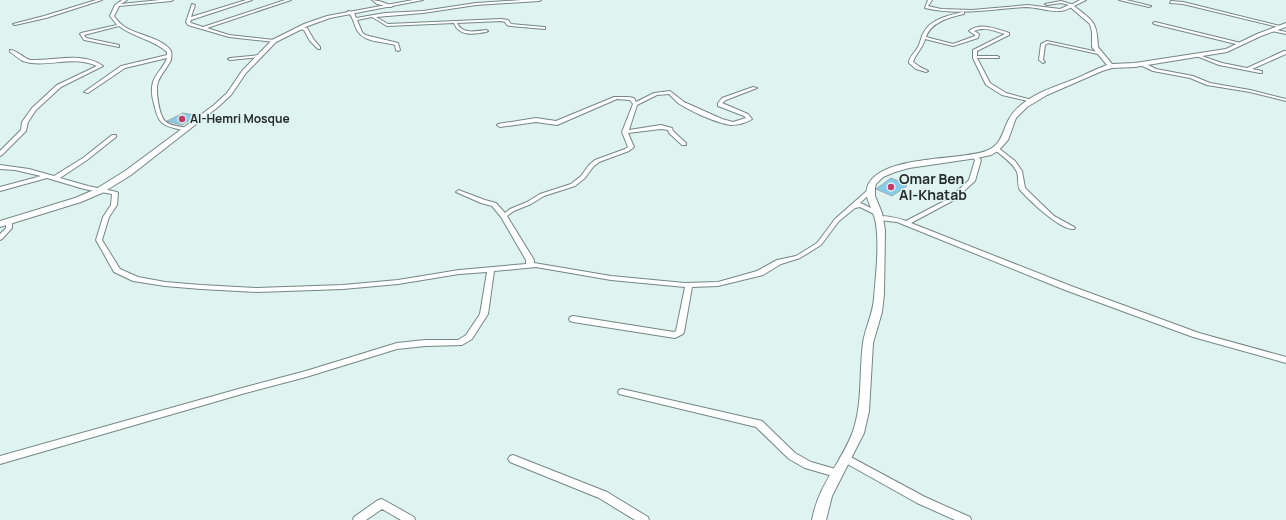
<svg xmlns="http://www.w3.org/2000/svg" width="1286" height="520" viewBox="0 0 1286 520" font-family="Manrope,sans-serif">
	<rect width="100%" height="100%" fill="#dff3f1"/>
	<g fill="#86cbe7" stroke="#9cadb4">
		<polygon points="183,113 195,115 192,116 196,116 182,125 167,121"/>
		<polygon points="891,178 904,183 902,184 907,186 892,196 876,189"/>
	</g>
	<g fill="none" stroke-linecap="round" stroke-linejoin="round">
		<g stroke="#748685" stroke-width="2">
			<g id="minor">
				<polygon points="96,0 102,0 46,18 15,25 13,24 44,16"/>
				<path d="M122,0H127L121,4L160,0H173L171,1L119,6L114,16C117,20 120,24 125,27C137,35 163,38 171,51C172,54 171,57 171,60C167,68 161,74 158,82C155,90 159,115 165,121C170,126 179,126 186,128V130C182,130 178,129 174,128C158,124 158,118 154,104C152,97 151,89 153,82C156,73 164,67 167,58L125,68L88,93L84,92L121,66L167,55V52C153,39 134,38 119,26L84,35L86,38L119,45V47L84,40L80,34L81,33L117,25L110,16L115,5Z"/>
				<polygon points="246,0 252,0 191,20 190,22 191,23 203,27 285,0 291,0 207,28 229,35 274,40 276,41 275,42 229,37 188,25 186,22 192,4 195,5 191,17"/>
				<path d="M372,0C377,0 388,4 393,6L391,7L377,4Z"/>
				<path d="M522,0H541L539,1L476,5L423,13L376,17L388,24L501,19L508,20L511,24L544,27H545V29L510,26L507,25L505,22L501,21L457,23C463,35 476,31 486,30L488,31L486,32C474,34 459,37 454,23L387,26L372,17L357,20L362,32L365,35L398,43L400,50L398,51L396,50L395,45C382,41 362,43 356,28C353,21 353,16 347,12L349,11L354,13L356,18L385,13L423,11L476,3Z"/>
				<path d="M928,0H932L928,6L941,9L972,10L1028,5L1060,9L1069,5L1061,3L1047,5L1045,4L1061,1L1074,5C1071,8 1064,11 1060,11C1049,12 1037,7 1026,7C991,9 960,16 925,8Z"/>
				<polygon points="1119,0 1126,0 1151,6 1149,7"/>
				<polygon points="1171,1 1183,2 1284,27 1282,28 1183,4 1170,3"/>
				<path d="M963,12H964V14C950,17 931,22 926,37L953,44L975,36V35L969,31C981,22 996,29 1009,33V35L977,51V56H997L999,57V58H977L990,83L1006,93L1032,100V102L1002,95L986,85L973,58V50L1005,34C995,31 984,26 974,31L979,34L978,38L953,46L925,39C923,48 916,53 913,62L920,67L928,71L926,72L916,69L909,63C909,56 915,53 918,47C921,42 921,36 924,32C931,19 950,15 963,12Z"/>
				<polygon points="1155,22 1241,43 1242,44 1240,45 1154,24 1153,23"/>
				<polygon points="300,27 307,28 314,40 320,47 320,49 318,49 310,41 304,30 300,29"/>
				<polygon points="1272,29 1286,32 1286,34 1272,31"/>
				<polygon points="1047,41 1098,52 1100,53 1098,54 1048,43 1045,45 1043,60 1045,62 1043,63 1039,60 1041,44"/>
				<path d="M10,50C17,50 23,58 30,60C53,61 83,51 103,66L61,87L36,110L28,122L26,131L2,155L0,156V151L21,130L22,122L32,108L57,85L97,66C72,54 46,69 23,61C19,59 15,55 10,52Z"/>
				<polygon points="1284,51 1286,51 1286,54 1252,69 1262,71 1262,73 1260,73 1219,65 1194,55 1196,54 1222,63 1247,68"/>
				<polygon points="260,55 262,56 262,57 230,60 228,59 230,58"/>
				<polygon points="1140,63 1144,63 1156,69 1193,76 1210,83 1250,90 1286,99 1286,101 1250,92 1207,85 1190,78 1153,71 1140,65"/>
				<path d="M753,87L757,88L726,100L722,103L748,114L752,119C746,123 737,125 731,125C716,123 690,111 678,103C675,100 672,97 669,94L657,95L637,105L629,130L661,125L672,128L673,131L686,143V145H682L669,133L668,130L661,129L628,133L634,147L629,151L599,162L593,167L585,178L575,186L544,196L531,204L514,211L507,216L534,260V263L611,276L685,283L718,282L757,271L777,260L796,256L817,243L835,219L869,189H873L874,190L873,191L860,203L863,204L880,213L881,214L880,215H876L860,207L855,208L839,221L821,245L800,258L781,264L763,275L718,286L692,287L684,332L683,334L675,338L573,322L570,321L569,319L570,317L573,316L674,332L676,331L685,287L611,280L536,267L494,271L488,314L472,339L462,345L425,346L397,349L306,377L242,394L0,464V456L242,388L306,371L397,343L425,340H458L466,335L480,314L487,272L459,274L398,284L343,289L257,292L201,289L165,286L133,281L114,272L96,240L103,217L111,205L112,194L84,189L47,178L0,191V187L41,176L15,170L0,169V165L29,169L54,176L83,158L112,135H116V137L87,160L60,178L88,186L117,192L118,193L117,205L109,217L102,240L120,269L138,277L165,282L201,285L257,288L343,285L398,280L459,270L526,264V260L501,217L492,206L481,203L456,192L459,190L461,191L485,200L496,203L505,213L510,209L527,202L540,194L571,184L581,176L589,165L595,160L625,149L628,147L622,132L633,104L630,100L617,99L557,125L536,122L500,127L497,125L498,124L536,118L556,121L614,97H628L634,98L636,102L654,93L670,91L684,102L722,119L733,122L746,118L744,116L718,106V103L722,98Z"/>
				<path d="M997,147L1015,161L1022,171L1025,188L1054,216L1074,227L1075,228L1074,229C1061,231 1029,200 1020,190C1017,185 1019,177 1017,172C1013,163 1002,156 995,150V148Z"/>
				<path d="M975,154L977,155L981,160L975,181L954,200L911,223L1071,286L1199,333L1286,357V363L1193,337L1065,290L897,222L879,220L876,218C882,214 898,218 906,221L950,198L969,180L975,160L972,156Z"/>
				<polygon points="9,219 12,221 12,228 2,239 0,240 0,234 6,228 6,221"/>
				<polygon points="622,389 762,421 795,453 811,462 839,470 841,473 839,476 836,477 805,468 789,459 756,427 619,394 618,392 619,390"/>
				<polygon points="845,454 925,497 970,517 971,520 955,520 917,503 842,461 840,458 842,455"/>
				<polygon points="513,455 607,492 648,517 649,520 635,520 599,498 510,462 508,459 510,456"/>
				<polygon points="382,499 414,517 415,520 401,520 382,509 366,520 353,520 354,517 378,500"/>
			</g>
		</g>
		<g stroke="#748685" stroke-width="2">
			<g id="tertiary">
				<polygon points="413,0 423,0 330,18 308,26 276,42 246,73 231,95 218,107 131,175 102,193 81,202 0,227 0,221 75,198 96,189 125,171 214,105 227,93 242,71 272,40 304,24 327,16"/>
				<path d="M1080,0H1086L1074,6C1093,21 1097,21 1098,47L1112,64L1135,63L1226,49L1257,34L1286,23V27L1261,36L1227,52L1135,67L1112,68L1102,71L1047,95L1027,107L1016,118L1008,140L998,151L991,155L977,158L909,168L895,172L883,177L876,184L875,188V196L882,213L885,230L884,294L882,312L873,343L869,411L864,433L832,496L826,520H812C819,484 839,466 852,434C863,405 859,373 863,343C865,328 873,314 874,298C876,274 880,241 875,219C872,207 862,195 869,183C887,155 957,161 986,151C1002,145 1002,132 1009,119C1012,113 1016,109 1021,105C1036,92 1057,86 1075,79C1086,74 1096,69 1107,65L1092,47V32L1090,24L1069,6Z"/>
			</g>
		</g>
		<use href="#minor" fill="#fff" fill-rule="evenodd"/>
		<use href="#tertiary" fill="#fff" fill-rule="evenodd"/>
	</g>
	<g fill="#c5396c" stroke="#dff3f1" stroke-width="1.5">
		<circle cx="182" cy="119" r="4"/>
		<circle cx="891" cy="187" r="4"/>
	</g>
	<g text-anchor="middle" stroke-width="3" stroke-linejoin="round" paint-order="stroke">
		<g font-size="12" font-weight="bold" fill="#252c2c" stroke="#dff3f1" text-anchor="start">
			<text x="190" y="123">Al-Hemri Mosque</text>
		</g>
		<g font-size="14" font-weight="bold" fill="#252c2c" stroke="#dff3f1" text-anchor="start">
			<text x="899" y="184">Omar Ben<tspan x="899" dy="16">Al-Khatab</tspan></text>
		</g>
	</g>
</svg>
